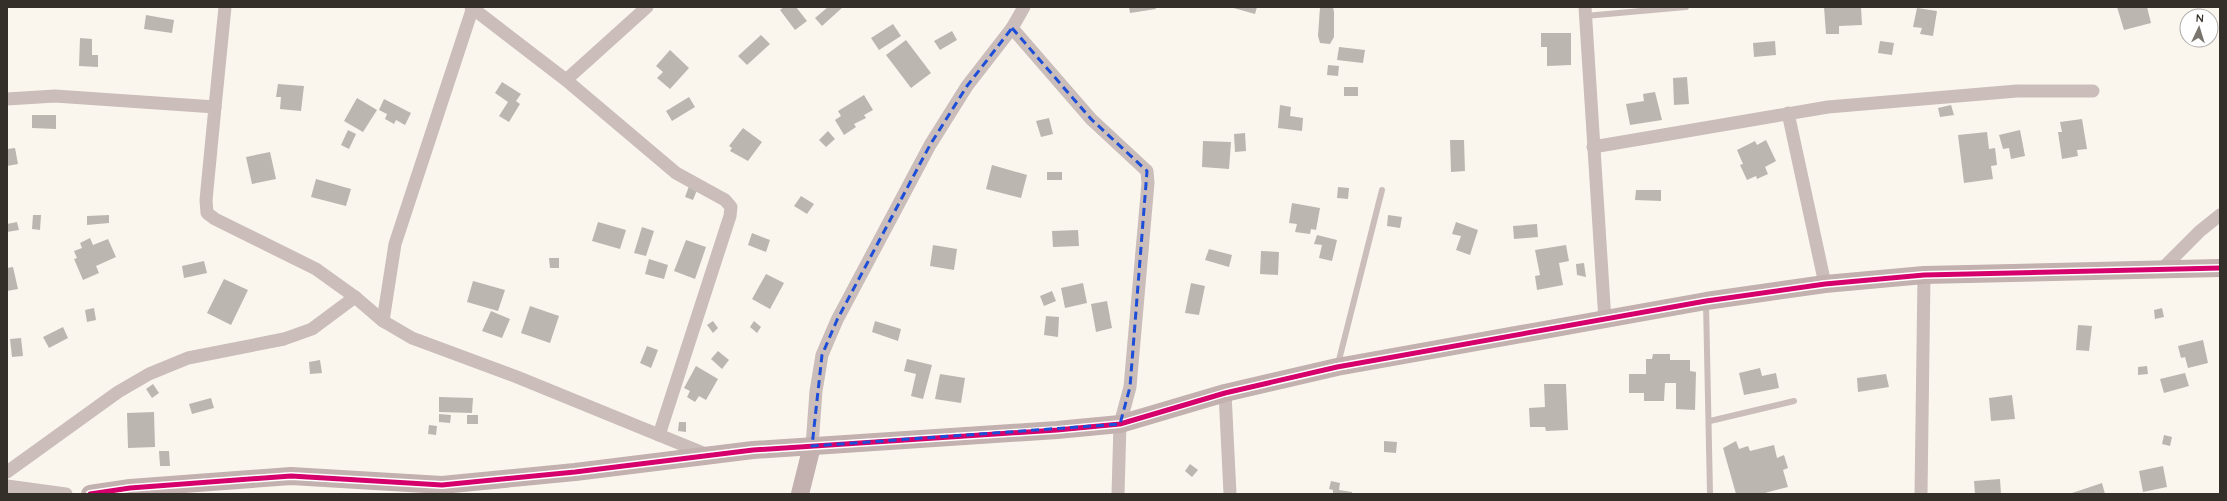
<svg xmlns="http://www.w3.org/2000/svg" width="2227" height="501" viewBox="0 0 2227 501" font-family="Quicksand,sans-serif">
	<rect width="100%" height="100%" fill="#faf6ee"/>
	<g fill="#bbb7b0">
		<polygon points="784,7 796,7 807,21 795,30 780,10"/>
		<polygon points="828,7 843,7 822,26 815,18"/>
		<polygon points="1129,7 1155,7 1156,9 1130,13"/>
		<polygon points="1230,7 1257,7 1255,14"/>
		<polygon points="1320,7 1333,7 1334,12 1334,37 1330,44 1320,43 1318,36"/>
		<polygon points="1824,7 1861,7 1862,25 1839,26 1839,34 1826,34"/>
		<polygon points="2117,7 2147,7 2151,23 2124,30"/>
		<polygon points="1917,8 1937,11 1933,36 1920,34 1922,28 1913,27"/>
		<polygon points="146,15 174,20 172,33 144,29"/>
		<polygon points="893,24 901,36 879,50 871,38"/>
		<polygon points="952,31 957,40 940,50 934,41"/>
		<polygon points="1541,33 1571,33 1571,65 1547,66 1547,47 1541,47"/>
		<polygon points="761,35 770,44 747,65 738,56"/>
		<polygon points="80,38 92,39 92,55 98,55 98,67 79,66"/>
		<polygon points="906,40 931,73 911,88 886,55"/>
		<polygon points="1775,41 1776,55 1754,57 1753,43"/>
		<polygon points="1880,41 1894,43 1892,55 1878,53"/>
		<polygon points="1339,47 1365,50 1363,63 1337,60"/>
		<polygon points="670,50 689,68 670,89 657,78 663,72 656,66"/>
		<polygon points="1328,65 1339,66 1338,76 1327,75"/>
		<polygon points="1687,77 1689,104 1674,105 1673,78"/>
		<polygon points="502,82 521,94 516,101 520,104 509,122 499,116 508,102 495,93"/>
		<polygon points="278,84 304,86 301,111 280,109 281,97 276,97"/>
		<rect x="1344" y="87" width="14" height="9"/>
		<polygon points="1655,92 1662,120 1630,125 1626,104 1644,101 1643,94"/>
		<polygon points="864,95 873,110 864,115 866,118 854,124 856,127 844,135 835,120 841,116 838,111"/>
		<polygon points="689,97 695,107 672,121 666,111"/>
		<polygon points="357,98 377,110 363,132 344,121"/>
		<polygon points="384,99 411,113 405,125 396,120 394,124 385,119 387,114 379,110"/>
		<polygon points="1280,105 1291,107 1290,116 1303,118 1302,131 1278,128"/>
		<polygon points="1951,105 1954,115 1940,117 1938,108"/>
		<polygon points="32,115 56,115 56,129 32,128"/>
		<polygon points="1049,118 1053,134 1041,137 1036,121"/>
		<polygon points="2082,119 2087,149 2077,150 2078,156 2062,159 2058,132 2062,132 2060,122"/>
		<polygon points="743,128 762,142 748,161 730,151 732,148 729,146"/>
		<polygon points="348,130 356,134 349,149 341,145"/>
		<polygon points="2020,130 2025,156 2011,159 2009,148 2003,149 1999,135"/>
		<polygon points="828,131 835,139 826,147 819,140"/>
		<polygon points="1987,132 1989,149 1995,148 1997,165 1991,166 1993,179 1964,183 1958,135"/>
		<polygon points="1245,133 1246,151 1235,152 1234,134"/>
		<polygon points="1450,140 1464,140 1465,171 1451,172"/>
		<polygon points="1766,140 1776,161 1765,167 1768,174 1757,179 1756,176 1747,180 1740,165 1743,164 1737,150 1755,141 1757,145"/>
		<polygon points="1203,141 1231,142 1229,169 1202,167"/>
		<polygon points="15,148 18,164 7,166 7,149"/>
		<polygon points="270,152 276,179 252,184 246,157"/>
		<polygon points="992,165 1027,175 1021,198 986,189"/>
		<rect x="1047" y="172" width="15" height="8"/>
		<polygon points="316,179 351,189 346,206 311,197"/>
		<polygon points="689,186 697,190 693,200 685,197"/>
		<polygon points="1338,187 1349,188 1348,199 1337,198"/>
		<polygon points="1636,190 1661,190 1661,201 1635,200"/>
		<polygon points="801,196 814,204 807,214 794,206"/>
		<polygon points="1292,203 1320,208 1316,230 1311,229 1310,234 1295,232 1297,224 1289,223"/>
		<polygon points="33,215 41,215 40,230 32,229"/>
		<polygon points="109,215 109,223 87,225 87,216"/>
		<polygon points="1388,215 1402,217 1400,228 1387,226"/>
		<polygon points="17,222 19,230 7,232 7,224"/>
		<polygon points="598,222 626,230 620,249 592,241"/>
		<polygon points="1456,222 1478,230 1470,255 1456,250 1461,236 1452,234"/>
		<polygon points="1537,224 1538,237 1514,239 1513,226"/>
		<polygon points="642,227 654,231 646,256 634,253"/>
		<polygon points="1078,230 1079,246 1053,247 1052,231"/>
		<polygon points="752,233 770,240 766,252 748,245"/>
		<polygon points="1317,235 1337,240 1332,261 1319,258 1322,245 1314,244"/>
		<polygon points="90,238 93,245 108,239 116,257 96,266 99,273 83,280 74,259 77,258 74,251 82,248 80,243"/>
		<polygon points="686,240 706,247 695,279 674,271"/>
		<polygon points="933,245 957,249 954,270 930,266"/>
		<polygon points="1566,245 1569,261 1559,263 1563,285 1537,290 1535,276 1540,275 1535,250"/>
		<polygon points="1209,249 1232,255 1229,267 1205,260"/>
		<polygon points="1261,251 1279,252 1278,275 1260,274"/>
		<polygon points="549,258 559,258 559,268 550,268"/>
		<polygon points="649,259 668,265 664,279 645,274"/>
		<polygon points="204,261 207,273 184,278 182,266"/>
		<polygon points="1584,263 1586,277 1577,275 1576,264"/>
		<polygon points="13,267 18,289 7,291 7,268"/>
		<polygon points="766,274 784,283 770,309 752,299"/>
		<polygon points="224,279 248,290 231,325 207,313"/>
		<polygon points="473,281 505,290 498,311 467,302"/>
		<polygon points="1083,283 1087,303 1065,308 1061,288"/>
		<polygon points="1191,283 1205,286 1199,315 1185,313"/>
		<polygon points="1052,291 1056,301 1044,306 1040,296"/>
		<polygon points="1107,301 1112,328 1096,332 1091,304"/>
		<polygon points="530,306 559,316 550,343 521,333"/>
		<polygon points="94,308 96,320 87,322 85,310"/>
		<polygon points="2162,308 2164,317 2155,319 2154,310"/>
		<polygon points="491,311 510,319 502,338 482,331"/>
		<polygon points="1046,316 1059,317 1058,337 1044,335"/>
		<polygon points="713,321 718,328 713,333 707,325"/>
		<polygon points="754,321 761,327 757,333 750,327"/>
		<polygon points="875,321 901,329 898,341 872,332"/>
		<polygon points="2078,325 2092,326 2089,351 2076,350"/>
		<polygon points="63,327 68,338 49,348 43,337"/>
		<polygon points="21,338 23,356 12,357 10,339"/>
		<polygon points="2203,340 2208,363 2188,368 2185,357 2181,358 2178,346"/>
		<polygon points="647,346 658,350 651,368 640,363"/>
		<polygon points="718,351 729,360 722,369 711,359"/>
		<polygon points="1653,354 1670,354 1670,360 1690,360 1690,371 1696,372 1695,410 1676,409 1676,383 1665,383 1664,401 1644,401 1644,393 1629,393 1629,374 1646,374 1646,359 1652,359"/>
		<polygon points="907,359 932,365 923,399 911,396 916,374 904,371"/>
		<polygon points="320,360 322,373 310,374 309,362"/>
		<polygon points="696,366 718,379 706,400 699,396 695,402 687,397 690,391 684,388"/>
		<polygon points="2147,366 2148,374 2138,375 2138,367"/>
		<polygon points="1760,368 1762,376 1776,373 1779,388 1744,395 1739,373"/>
		<polygon points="2185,373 2189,386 2164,393 2160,379"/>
		<polygon points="940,374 965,378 961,403 935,399"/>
		<polygon points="1886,374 1889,387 1858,392 1857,378"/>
		<polygon points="153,384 159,393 152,398 146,389"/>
		<polygon points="1544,384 1566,384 1568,430 1546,431 1545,427 1530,427 1529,408 1545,407"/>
		<polygon points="2012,395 2015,419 1991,421 1989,398"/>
		<polygon points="439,397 473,398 472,413 439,412"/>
		<polygon points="211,398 214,408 192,414 189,404"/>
		<polygon points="154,412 155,447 128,448 127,413"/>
		<polygon points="439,414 451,415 450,423 439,422"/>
		<rect x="467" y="415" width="11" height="9"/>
		<polygon points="679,422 686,422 686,432 678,431"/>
		<polygon points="429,425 437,426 436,435 428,434"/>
		<polygon points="2164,435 2172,437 2170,446 2162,444"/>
		<polygon points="1384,441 1397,442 1396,453 1384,452"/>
		<polygon points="1736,441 1739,449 1748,446 1750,451 1774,445 1777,458 1784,455 1788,468 1783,470 1788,487 1761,494 1736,494 1723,448"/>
		<polygon points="159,451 169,451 170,466 160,466"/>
		<polygon points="1190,464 1198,470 1192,477 1185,471"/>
		<polygon points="2163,466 2167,487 2143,492 2139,471"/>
		<polygon points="2000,479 2001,494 1975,494 1974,481"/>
		<polygon points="1331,481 1340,483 1339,490 1352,492 1352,494 1333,494 1333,490 1329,489"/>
		<polygon points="2102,483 2105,494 2069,494"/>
	</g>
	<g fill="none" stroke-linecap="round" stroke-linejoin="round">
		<g stroke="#cbbdba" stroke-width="6">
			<polyline points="1585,16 1686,7"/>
			<polyline points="1706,303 1710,494"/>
			<polyline points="1338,364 1382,190"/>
			<polyline points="1710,421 1794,401"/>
		</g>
		<g stroke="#cbbdba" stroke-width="13">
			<polyline points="471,7 566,80 676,173 725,200 731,207 730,216 659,435"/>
			<polyline points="1585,7 1605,321"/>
			<polyline points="1012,28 1091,119 1147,171 1148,183 1130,387 1120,424 1118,494"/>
			<polyline points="566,80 647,7"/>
			<polyline points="7,99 55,96 215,107 206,200 207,213 215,219 316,269 355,297 383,321 412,338 517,377 708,455"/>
			<polyline points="215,107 225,7"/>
			<polyline points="1788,113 1825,284"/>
			<polyline points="1593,147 1828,107 2017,91 2093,91"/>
			<polyline points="2162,269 2200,231 2220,215"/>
			<polyline points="383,321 395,244 473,7"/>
			<polyline points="1225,393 1230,494"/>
			<polyline points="812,446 816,391 822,355 837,320 930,145 967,86 1012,28 1024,7"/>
			<polyline points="7,472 118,392 149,374 188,358 284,339 312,329 355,297"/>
			<polyline points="7,486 66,494"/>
			<polyline points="1921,494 1924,275"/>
		</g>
		<g stroke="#c2b1ae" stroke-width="18">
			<polyline points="90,494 130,488 291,476 442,485 575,472 753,450 1057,430 1120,424 1225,393 1337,367 1706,301 1825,284 1924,275 2220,268"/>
			<polyline points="800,494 812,446"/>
		</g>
		<g stroke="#fff" stroke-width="8">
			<polyline id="cycleway" points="90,494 130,488 291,476 442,485 575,472 753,450 1057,430 1120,424 1225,393 1337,367 1706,301 1825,284 1924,275 2220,268"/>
		</g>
		<use href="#cycleway" stroke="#d6006c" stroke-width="5"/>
	</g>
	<path fill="none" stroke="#1d4ed8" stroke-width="3" stroke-dasharray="8 5" stroke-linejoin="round" d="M1012,28L1091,119L1147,171L1130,387L1120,424L812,446L822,355L837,320L930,145L967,86Z"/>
	<rect width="2227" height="501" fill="none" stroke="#343029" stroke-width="16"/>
	<g transform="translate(2199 28) rotate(4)"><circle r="19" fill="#ffffff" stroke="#aeaca9"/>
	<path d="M0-3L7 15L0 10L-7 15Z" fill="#79756e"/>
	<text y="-6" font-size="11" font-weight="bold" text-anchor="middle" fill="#343029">N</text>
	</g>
</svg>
